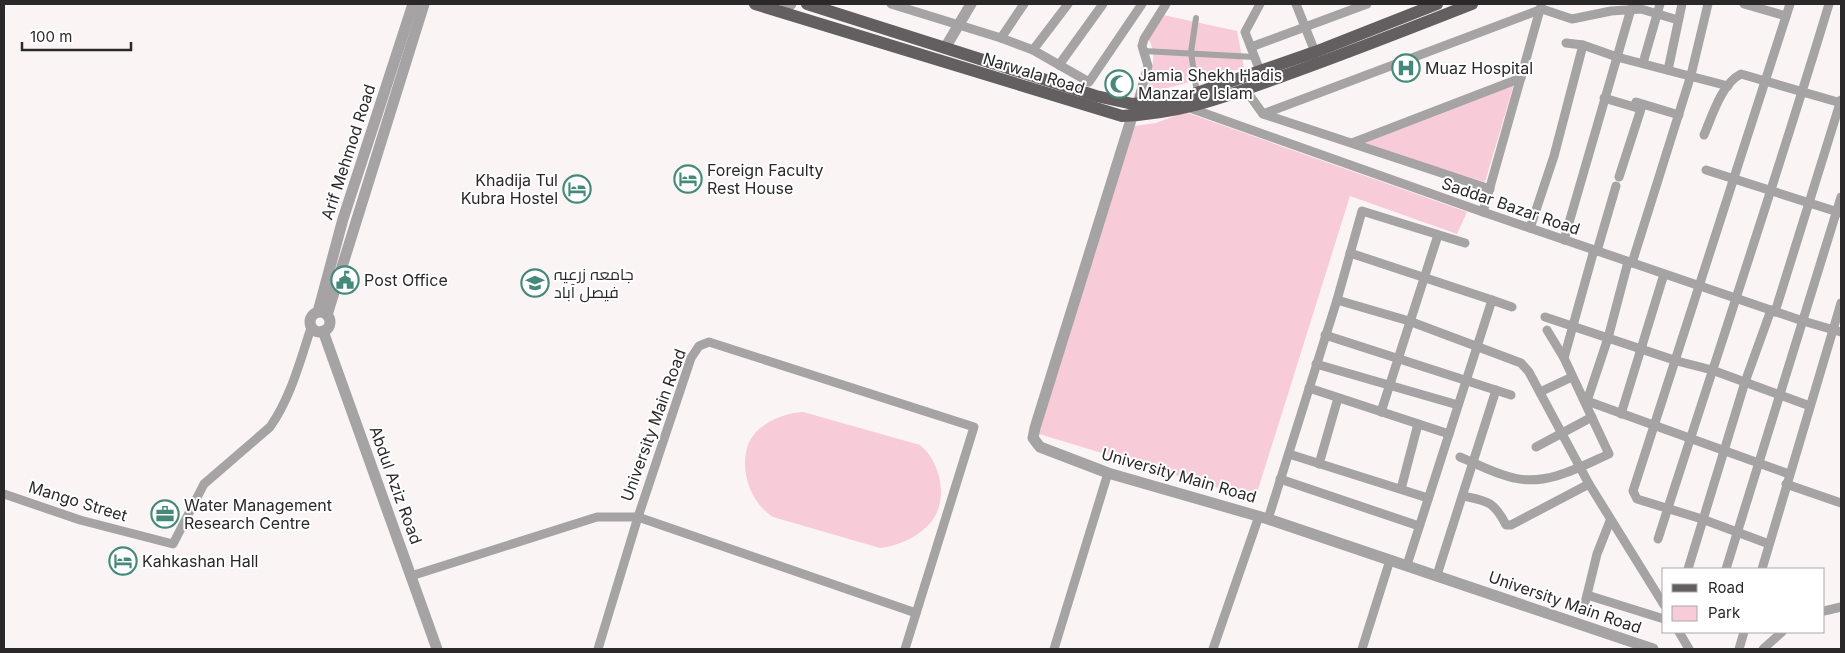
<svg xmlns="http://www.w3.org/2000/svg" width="1845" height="653" viewBox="0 0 1845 653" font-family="Inter,Cairo,sans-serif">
	<rect width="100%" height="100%" fill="#faf4f5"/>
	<g fill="#f7cbd8">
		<path d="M1163,15L1237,31L1244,68L1144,94C1150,75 1160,55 1147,37Z"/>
		<polygon points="1516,77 1485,182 1351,141"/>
		<polygon points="1185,112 1467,212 1457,234 1350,196 1255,499 1039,434 1127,127 1156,123"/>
		<path d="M803,412L920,445C941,462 949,500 931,522C919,537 898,546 880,548L773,517C751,503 739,471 748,445C756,424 783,413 803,412Z"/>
	</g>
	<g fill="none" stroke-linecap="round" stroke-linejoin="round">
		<g stroke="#a5a3a3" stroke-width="6">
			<polyline points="1196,18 1191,52 1197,93"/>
			<polyline points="1144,51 1254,57"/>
		</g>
		<g stroke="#a5a3a3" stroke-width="9">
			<polyline points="891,4 1001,38 1033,50 1089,82 1142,4"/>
			<polyline points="1296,4 1315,52"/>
			<polyline points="1744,4 1786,16"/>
			<polyline points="1001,38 1024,4"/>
			<polyline points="1566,43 1583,45 1617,57 1728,86"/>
			<polyline points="1251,47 1367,4"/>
			<polyline points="1033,50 1068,4"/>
			<polyline points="1643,63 1660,4"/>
			<polyline points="1059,65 1103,4"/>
			<polyline points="1668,70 1682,4"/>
			<polyline points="1260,71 1245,32 1260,4"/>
			<polyline points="1245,89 1263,114 1490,189"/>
			<polyline points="1604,98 1641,109 1619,177"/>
			<polyline points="1636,102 1679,115"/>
			<polyline points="1137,104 1148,66 1142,46 1144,39 1166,4"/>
			<polyline points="1187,107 1483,212 1803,321 1841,332"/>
			<polyline points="1263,114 1542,9 1572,19 1611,11 1641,9 1678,20"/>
			<path d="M1704,135C1712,116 1722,83 1741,74L1841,103"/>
			<polyline points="1352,143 1521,78"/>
			<polyline points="1706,170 1841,213"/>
			<polyline points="1483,212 1541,6"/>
			<polyline points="1530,228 1554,156 1583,45"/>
			<polyline points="1564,240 1631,9"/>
			<polyline points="1597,251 1616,186"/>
			<polyline points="1350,253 1492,300"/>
			<polyline points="1628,262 1608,338 1587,401 1789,474"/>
			<polyline points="1632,263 1691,75 1708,4"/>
			<polyline points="1337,300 1409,321 1521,363 1529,372 1589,484 1664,605"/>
			<polyline points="1775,312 1841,100"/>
			<polyline points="1545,317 1677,361 1712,370 1810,406"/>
			<polyline points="1325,335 1511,395"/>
			<polyline points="1564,358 1594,250"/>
			<polyline points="1316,364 1458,405"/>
			<polyline points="1309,388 1449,434"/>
			<polyline points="1540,392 1572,377"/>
			<polyline points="1381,412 1438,235"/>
			<polyline points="1621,414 1664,274"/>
			<polyline points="1536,447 1592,417"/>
			<polyline points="1289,454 1428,498"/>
			<path d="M1460,457C1477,464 1495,474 1514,478C1547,486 1580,467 1609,454L1564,358L1547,330"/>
			<polyline points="1319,464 1338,398"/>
			<polyline points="1280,479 1419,526"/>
			<polyline points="1786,484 1841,503"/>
			<polyline points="1401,489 1418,424"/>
			<path d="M4,494L80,520L173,544L204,484L270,427C291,397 300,361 311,328"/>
			<path d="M1463,496C1487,501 1494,501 1506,525H1511L1589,484"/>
			<polyline points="1268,519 1337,300 1362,211 1465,243"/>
			<path d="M1658,539C1715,361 1775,183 1829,4"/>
			<polyline points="1769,544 1702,519 1637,499 1633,491 1790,4"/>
			<polyline points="1407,565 1492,300 1512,307"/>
			<polyline points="1688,569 1745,382 1771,310"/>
			<polyline points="1726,569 1841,197"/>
			<polyline points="1762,569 1841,303"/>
			<polyline points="1437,575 1496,390"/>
			<polyline points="411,576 597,517 638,517 916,613"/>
			<polyline points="1587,595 1664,619"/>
			<polyline points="1584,607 1597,554 1610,521"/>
			<polyline points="1824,611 1841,607"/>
			<polyline points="1679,632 1689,649"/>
			<polyline points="598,649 638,517 691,358 699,346 709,342 974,427 905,649"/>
			<polyline points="1054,649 1108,473"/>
			<polyline points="1213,649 1259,516"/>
			<polyline points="1362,649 1390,560"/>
			<polyline points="1739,649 1744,632"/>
			<polyline points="1763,649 1782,632"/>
		</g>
		<g stroke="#a5a3a3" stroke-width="11">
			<polyline points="781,12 791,4"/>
			<polyline points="945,48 971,4"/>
			<polyline points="1135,107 1035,428 1033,438 1040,447 1108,473 1268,519 1653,649"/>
			<circle cx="320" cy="322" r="10"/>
			<polyline points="318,312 343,219 413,4"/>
			<polyline points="327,315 424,4"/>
			<polyline points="323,331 437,649"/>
		</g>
		<g stroke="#635f60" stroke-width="12">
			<path d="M755,4L1122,116C1183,113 1224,97 1280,77C1345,54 1408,29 1472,4"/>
			<polyline points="807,4 1096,96 1133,104 1173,99 1197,93 1315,52 1437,4"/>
		</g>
	</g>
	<defs>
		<g id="hospital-ring" transform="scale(1.4375)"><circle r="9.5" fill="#fff" stroke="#45897b" stroke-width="1.5"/><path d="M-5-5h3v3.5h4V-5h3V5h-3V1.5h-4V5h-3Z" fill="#45897b"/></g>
		<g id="mosque-ring" transform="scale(1.4375)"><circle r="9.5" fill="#fff" stroke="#45897b" stroke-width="1.5"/><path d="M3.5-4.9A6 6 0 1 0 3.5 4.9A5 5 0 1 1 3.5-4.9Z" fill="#45897b"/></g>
		<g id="hotel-ring" transform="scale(1.4375)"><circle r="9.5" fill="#fff" stroke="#45897b" stroke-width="1.5"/><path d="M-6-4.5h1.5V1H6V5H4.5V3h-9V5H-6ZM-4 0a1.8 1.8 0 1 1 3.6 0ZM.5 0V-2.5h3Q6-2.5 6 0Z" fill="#45897b"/></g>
		<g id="civic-ring" transform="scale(1.4375)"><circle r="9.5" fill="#fff" stroke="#45897b" stroke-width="1.5"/><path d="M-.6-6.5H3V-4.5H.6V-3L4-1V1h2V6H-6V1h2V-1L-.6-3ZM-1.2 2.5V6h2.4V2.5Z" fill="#45897b"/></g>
		<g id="university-ring" transform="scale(1.4375)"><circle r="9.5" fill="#fff" stroke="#45897b" stroke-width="1.5"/><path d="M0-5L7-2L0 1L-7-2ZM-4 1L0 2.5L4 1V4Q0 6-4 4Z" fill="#45897b"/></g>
		<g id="office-ring" transform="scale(1.4375)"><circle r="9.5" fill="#fff" stroke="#45897b" stroke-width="1.5"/><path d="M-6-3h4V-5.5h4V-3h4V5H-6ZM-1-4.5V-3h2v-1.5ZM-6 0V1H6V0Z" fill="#45897b"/></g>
	</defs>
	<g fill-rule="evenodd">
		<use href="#hospital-ring" x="1406" y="68"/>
		<use href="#mosque-ring" x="1119" y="84"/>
		<use href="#hotel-ring" x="688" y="179"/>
		<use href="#hotel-ring" x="577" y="189"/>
		<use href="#civic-ring" x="345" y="280"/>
		<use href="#university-ring" x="535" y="283"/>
		<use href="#office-ring" x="165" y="514"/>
		<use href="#hotel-ring" x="123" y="561"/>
	</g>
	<g text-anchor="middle" stroke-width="4" stroke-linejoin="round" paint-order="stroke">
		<g font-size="16" fill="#2a2828" stroke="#fff" text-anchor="start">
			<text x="1425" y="74">Muaz Hospital</text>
			<text x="1138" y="81">Jamia Shekh Hadis<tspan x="1138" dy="18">Manzar e Islam</tspan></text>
			<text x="707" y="176">Foreign Faculty<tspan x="707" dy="18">Rest House</tspan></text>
			<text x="558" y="186" text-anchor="end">Khadija Tul<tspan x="558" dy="18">Kubra Hostel</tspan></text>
			<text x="554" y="280">جامعہ زرعیہ<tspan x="554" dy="18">فیصل آباد</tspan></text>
			<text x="364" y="286">Post Office</text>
			<text x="184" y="511">Water Management<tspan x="184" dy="18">Research Centre</tspan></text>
			<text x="142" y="567">Kahkashan Hall</text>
		</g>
		<g font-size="16" fill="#2a2828" stroke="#fff">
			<text transform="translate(1034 73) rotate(17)" y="6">Narwala Road</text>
			<text transform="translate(348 152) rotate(-72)" y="6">Arif Mehmod Road</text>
			<text transform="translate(1511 206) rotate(19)" y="6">Saddar Bazar Road</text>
			<text transform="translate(653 425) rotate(-70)" y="6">University Main Road</text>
			<text transform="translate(1179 475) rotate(16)" y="6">University Main Road</text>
			<text transform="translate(396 485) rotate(70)" y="6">Abdul Aziz Road</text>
			<text transform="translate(78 501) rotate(17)" y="6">Mango Street</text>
			<text transform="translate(1565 602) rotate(19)" y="6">University Main Road</text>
		</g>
	</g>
	<rect width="1845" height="653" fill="none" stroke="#2a2828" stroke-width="10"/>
	<rect x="1662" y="568" width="162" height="65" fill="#ffffff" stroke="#aaa9a9"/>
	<rect x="1672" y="584" width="25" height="8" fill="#635f60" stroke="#aaa9a9"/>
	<text x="1708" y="593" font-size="15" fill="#2a2828">Road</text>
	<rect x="1672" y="606" width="25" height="15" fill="#f7cbd8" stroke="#aaa9a9"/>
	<text x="1708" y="618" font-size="15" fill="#2a2828">Park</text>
	<path d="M22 42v8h109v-8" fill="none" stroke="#2a2828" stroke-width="2.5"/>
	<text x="30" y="42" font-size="15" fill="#2a2828" stroke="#ffffff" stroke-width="4" paint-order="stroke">100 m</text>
</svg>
